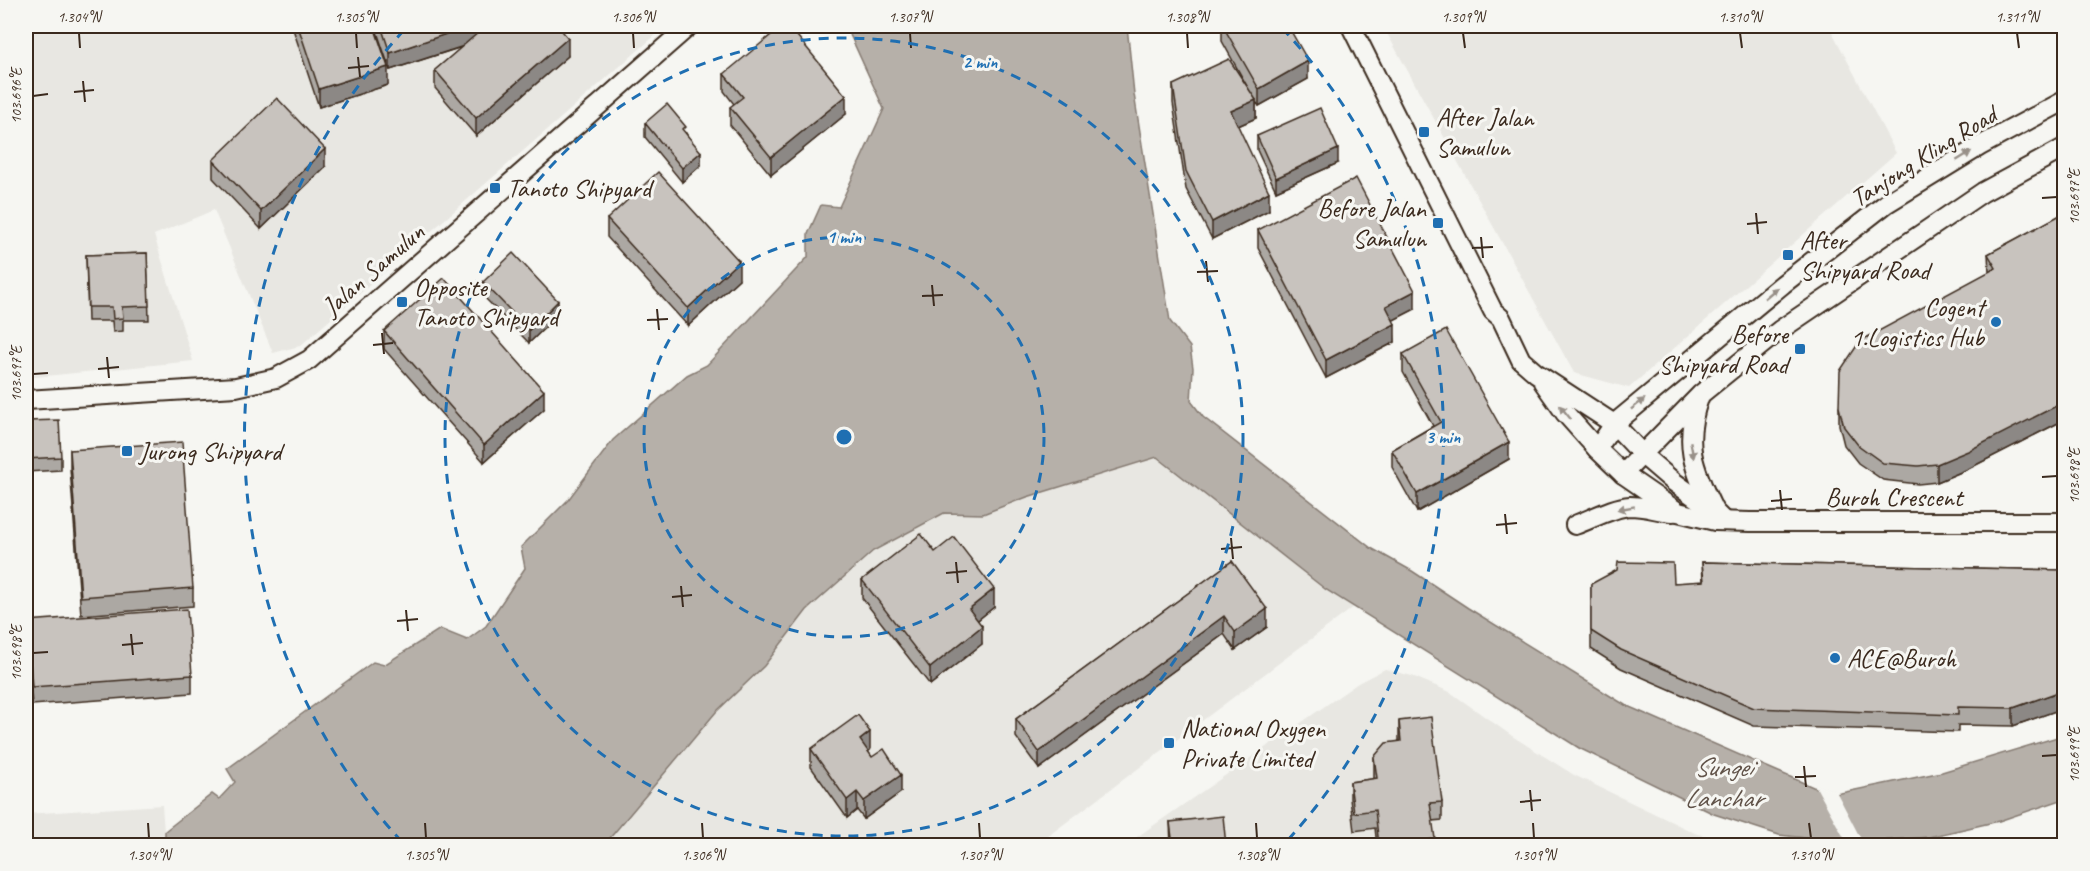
<svg xmlns="http://www.w3.org/2000/svg" width="2090" height="871" viewBox="0 0 2090 871" font-family="Caveat,sans-serif">
	<rect width="100%" height="100%" fill="#f6f6f2"/>
	<filter id="ink" filterUnits="userSpaceOnUse"><feTurbulence type="fractalNoise" baseFrequency=".0167" numOctaves="2"/><feDisplacementMap in="SourceGraphic" scale="12" xChannelSelector="R" yChannelSelector="G"/><feConvolveMatrix kernelMatrix="1 2 1 2 8 2 1 2 1" color-interpolation-filters="sRGB"/></filter>
	<g filter="url(#ink)">
		<g fill="#e8e7e2">
			<polygon points="26,26 666,26 300,346 273,353 214,210 154,235 193,361 26,378"/>
			<polygon points="1383,26 1829,26 1896,153 1629,388 1574,373"/>
			<polygon points="1157,457 1325,589 1354,607 1036,845 604,846 716,712 764,666 807,610 873,551 944,513 983,514 1027,497"/>
			<polygon points="1385,669 1412,676 1450,692 1512,736 1574,775 1697,834 1751,845 1124,846 1358,683"/>
			<polygon points="162,805 165,845 26,846 26,814"/>
		</g>
		<polygon fill="#b6b0a9" stroke="#857a71" stroke-width="1.5" points="846,26 1127,26 1134,94 1170,321 1190,347 1193,368 1191,401 1203,417 1371,548 1412,571 1468,608 1625,705 1813,787 1836,794 1942,772 2064,735 2064,799 1999,821 1929,837 1862,842 1842,842 1779,835 1714,814 1579,748 1325,589 1157,457 1027,497 983,514 944,513 873,551 807,610 764,666 716,712 604,845 165,846 165,831 212,794 219,799 235,782 227,769 373,662 384,665 440,629 467,640 486,626 525,568 521,547 568,500 613,440 687,375 707,365 808,257 808,234 821,205 839,207 884,109"/>
		<polygon fill="#f6f6f2" points="1815,785 1836,791 1864,845 1848,845"/>
		<g fill="none" stroke-linecap="round" stroke-linejoin="round">
			<g stroke="#3b2a1e" stroke-width="22">
				<g id="minor">
					<polyline points="1351,26 1493,311 1501,318 1521,360 1536,373 1614,424 1646,458 1674,482 1713,510 1724,521"/>
					<polyline points="1543,382 1565,413 1597,449 1623,474 1678,512 1715,521 1750,522 2064,522"/>
					<path d="M1699,398C1683,443 1693,468 1713,509"/>
					<polyline points="26,400 236,387 276,378 309,360 689,26"/>
					<polyline points="1597,449 1614,424 1783,284 1887,203 1980,146 2064,101"/>
					<polyline points="1623,474 1701,394 1780,330 1983,192 2064,148"/>
					<path d="M1575,525C1592,519 1613,507 1630,506C1645,506 1658,511 1673,512"/>
				</g>
			</g>
			<use href="#minor" stroke="#f6f6f2" stroke-width="18"/>
		</g>
		<g fill="#aca8a3" stroke="#3b2a1e" stroke-width="1.5">
			<polygon points="292,26 374,26 388,85 319,107"/>
			<polygon points="375,26 558,26 568,56 476,136 435,88 435,70 462,47 390,70"/>
			<polygon points="1222,26 1288,26 1308,79 1259,106 1256,102 1256,118 1238,126 1269,210 1212,239 1186,189 1173,103 1173,85 1248,88 1222,41"/>
			<polygon points="724,74 846,114 771,175 730,125 730,107 734,104 724,91"/>
			<polygon points="645,123 686,133 701,165 682,182 645,137"/>
			<polygon points="1257,136 1338,163 1276,191 1257,150"/>
			<polygon points="213,160 325,167 261,229 213,178"/>
			<polygon points="2064,213 2064,421 2064,420 1968,469 1937,482 1918,484 1883,480 1858,463 1844,445 1839,425 1839,407 1989,272 1988,254"/>
			<polygon points="607,219 739,279 688,326 607,237"/>
			<polygon points="1258,230 1415,309 1393,320 1395,342 1326,378 1258,248"/>
			<polygon points="147,253 149,320 123,320 123,331 113,332 112,321 88,321 86,255"/>
			<polygon points="483,282 558,315 529,343 483,296"/>
			<polygon points="384,331 544,409 484,462 384,349"/>
			<polygon points="1403,354 1509,459 1417,512 1392,467 1392,450 1433,426 1403,372"/>
			<polygon points="26,421 61,457 61,470 26,472"/>
			<polygon points="70,450 193,588 193,606 81,615 70,468"/>
			<polygon points="935,552 994,607 978,620 982,644 930,685 862,598 862,580"/>
			<polygon points="1232,561 1267,627 1235,650 1224,634 1039,769 1016,737 1016,719"/>
			<polygon points="1702,562 2064,570 2064,708 2013,726 1958,725 1958,732 1754,726 1621,668 1591,649 1591,584 1674,583 1703,582"/>
			<polygon points="27,621 192,675 192,693 32,705 27,639"/>
			<polygon points="1399,721 1442,802 1442,820 1432,821 1435,846 1377,846 1375,828 1354,831 1350,799 1350,782 1374,779 1374,757 1399,741"/>
			<polygon points="811,749 870,750 868,752 901,792 864,819 857,810 847,818 811,767"/>
			<polygon points="1170,822 1226,846 1171,846"/>
		</g>
		<g fill="#8c8885" stroke="#3b2a1e" stroke-width="1.5">
			<polygon points="468,26 490,26 464,46 390,70 390,53"/>
			<polygon points="568,38 568,56 476,136 476,118"/>
			<polygon points="1308,61 1308,79 1259,106 1259,89"/>
			<polygon points="388,67 388,85 319,107 319,89"/>
			<polygon points="846,96 846,114 771,175 771,157"/>
			<polygon points="1256,100 1256,118 1231,129 1231,111"/>
			<polygon points="325,149 325,167 261,229 261,211"/>
			<polygon points="1338,149 1338,163 1276,191 1276,178"/>
			<polygon points="701,152 701,165 682,182 682,168"/>
			<polygon points="1269,192 1269,210 1212,239 1212,222"/>
			<polygon points="739,261 739,279 688,326 688,308"/>
			<polygon points="1415,291 1415,309 1386,324 1386,306"/>
			<polygon points="558,301 558,315 529,343 529,330"/>
			<polygon points="1395,324 1395,342 1326,378 1326,360"/>
			<polygon points="544,391 544,409 484,462 484,445"/>
			<polygon points="2064,402 2064,420 1968,469 1937,482 1937,464"/>
			<polygon points="1509,442 1509,459 1417,512 1417,494"/>
			<polygon points="994,589 994,607 969,627 969,609"/>
			<polygon points="1267,609 1267,627 1235,650 1235,632"/>
			<polygon points="1224,616 1224,634 1039,769 1039,752"/>
			<polygon points="982,626 982,644 930,685 930,668"/>
			<polygon points="2064,690 2064,708 2013,726 2013,708"/>
			<polygon points="870,732 870,750 860,758 860,740"/>
			<polygon points="901,775 901,792 864,819 864,801"/>
			<polygon points="857,792 857,810 847,818 847,800"/>
		</g>
		<g fill="#c8c3be" stroke="#3b2a1e" stroke-width="1.5">
			<polygon points="298,26 374,26 388,67 319,89"/>
			<polygon points="381,26 468,26 464,28 390,53"/>
			<polygon points="486,26 558,26 568,38 476,118 435,70"/>
			<polygon points="782,26 789,26 846,96 771,157 730,107 743,97 724,74"/>
			<polygon points="1223,26 1288,26 1308,61 1259,89"/>
			<polygon points="1229,59 1256,100 1231,111 1269,192 1212,222 1186,171 1173,85"/>
			<polygon points="277,98 325,149 261,211 213,160"/>
			<polygon points="667,104 686,127 682,129 701,152 682,168 645,123"/>
			<polygon points="1320,108 1338,149 1276,178 1257,136"/>
			<polygon points="658,172 739,261 688,308 607,219"/>
			<polygon points="1356,178 1415,291 1386,306 1395,324 1326,360 1258,230"/>
			<polygon points="2064,213 2064,403 2064,402 1968,451 1937,464 1918,466 1883,463 1858,445 1844,427 1839,407 1840,371 1860,341 1996,268 1988,254"/>
			<polygon points="147,253 149,306 122,307 123,318 113,319 112,307 88,307 86,255"/>
			<polygon points="513,253 558,301 529,330 483,282"/>
			<polygon points="444,278 544,391 484,445 384,331"/>
			<polygon points="1446,330 1509,442 1417,494 1392,450 1441,422 1403,354"/>
			<polygon points="59,420 61,457 26,459 26,421"/>
			<polygon points="182,442 193,588 81,597 70,450"/>
			<polygon points="921,534 935,552 954,537 994,589 969,609 982,626 930,668 862,580"/>
			<polygon points="1232,561 1267,609 1235,632 1224,616 1039,752 1016,719"/>
			<polygon points="1618,562 1673,563 1674,583 1704,581 1702,562 2064,570 2064,690 2013,708 1958,707 1958,715 1754,708 1621,650 1591,631 1591,584 1617,570"/>
			<polygon points="187,609 192,675 32,687 27,621"/>
			<polygon points="858,715 870,732 860,740 872,757 884,749 901,775 864,801 857,792 847,800 811,749"/>
			<polygon points="1431,717 1442,802 1430,803 1435,839 1379,845 1375,810 1354,813 1350,782 1377,778 1374,757 1386,743 1401,741 1399,721"/>
			<polygon points="1223,816 1226,846 1173,846 1170,822"/>
		</g>
		<defs><path id="oneway-solid" d="M-6-.8H1V-3.2L6.5 0L1 3.2V.8H-6Z" transform="scale(1.5)"/></defs>
		<g fill="#989088">
			<use href="#oneway-solid" transform="translate(1964 156) rotate(-32)"/>
			<use href="#oneway-solid" transform="translate(1771 293) rotate(-40)"/>
			<use href="#oneway-solid" transform="translate(1638 404) rotate(-38)"/>
			<use href="#oneway-solid" transform="translate(1565 412) rotate(-129)"/>
			<use href="#oneway-solid" transform="translate(1692 450) rotate(79)"/>
			<use href="#oneway-solid" transform="translate(1626 508) rotate(170)"/>
		</g>
	</g>
	<path fill="none" stroke="#3b2a1e" stroke-width="2" d="M79,33L80,48M356,33L357,48M633,33L634,48M910,33L911,48M1187,33L1188,48M1463,33L1465,48M1740,33L1742,48M2017,33L2019,48M358,57L360,77M348,68L369,66M83,81L85,102M74,92L94,90M33,96L48,94M2042,198L2057,197M1756,213L1758,234M1747,224L1767,222M1481,237L1483,258M1472,248L1493,247M1206,261L1208,282M1197,272L1218,271M932,285L934,306M922,296L943,295M657,309L659,330M647,320L668,319M382,333L384,354M373,345L393,343M107,357L109,378M98,369L119,367M33,374L48,373M2042,477L2057,476M1780,490L1782,510M1771,501L1792,499M1505,514L1507,534M1496,525L1517,523M1231,538L1233,559M1221,549L1242,547M956,562L958,583M946,573L967,571M681,586L683,607M672,597L692,595M406,610L408,631M397,621L418,619M131,634L133,655M122,645L143,643M33,653L48,652M2042,756L2057,755M1804,766L1806,787M1795,777L1816,776M1530,790L1532,811M1520,802L1541,800M148,823L149,838M425,823L426,838M702,823L703,838M979,823L980,838M1256,823L1257,838M1533,823L1534,838M1809,823L1811,838"/>
	<g fill="none" stroke="#1f6fb2" stroke-width="3" stroke-dasharray="10 8">
		<circle cx="844" cy="437" r="200"/>
		<circle cx="844" cy="437" r="399"/>
		<path d="M402 842A599 599 0 0 1 406 28M1282 28A599 599 0 0 1 1286 842"/>
	</g>
	<g fill="#1f6fb2" stroke="#f6f6f2" stroke-width="2">
		<rect x="1418" y="126" width="12" height="12" rx="3"/>
		<rect x="489" y="182" width="12" height="12" rx="3"/>
		<rect x="1432" y="217" width="12" height="12" rx="3"/>
		<rect x="1782" y="249" width="12" height="12" rx="3"/>
		<rect x="396" y="296" width="12" height="12" rx="3"/>
		<circle cx="1996" cy="322" r="6"/>
		<rect x="1794" y="343" width="12" height="12" rx="3"/>
		<rect x="121" y="445" width="12" height="12" rx="3"/>
		<circle cx="1835" cy="658" r="6"/>
		<rect x="1163" y="737" width="12" height="12" rx="3"/>
	</g>
	<g text-anchor="middle" stroke-width="6" stroke-linejoin="round" paint-order="stroke">
		<g font-size="26" fill="#3b2a1e" stroke="#f6f6f2" text-anchor="start">
			<text x="1436" y="126">After Jalan<tspan x="1436" dy="30">Samulun</tspan></text>
			<text x="507" y="197">Tanoto Shipyard</text>
			<text x="1426" y="217" text-anchor="end">Before Jalan<tspan x="1426" dy="30">Samulun</tspan></text>
			<text x="1800" y="249">After<tspan x="1800" dy="30">Shipyard Road</tspan></text>
			<text x="414" y="296">Opposite<tspan x="414" dy="30">Tanoto Shipyard</tspan></text>
			<text x="1984" y="316" text-anchor="end">Cogent<tspan x="1984" dy="30">1.Logistics Hub</tspan></text>
			<text x="1788" y="343" text-anchor="end">Before<tspan x="1788" dy="30">Shipyard Road</tspan></text>
			<text x="139" y="460">Jurong Shipyard</text>
			<text x="1847" y="667">ACE@Buroh</text>
			<text x="1181" y="737">National Oxygen<tspan x="1181" dy="30">Private Limited</tspan></text>
		</g>
		<g font-size="26" fill="#3b2a1e" stroke="#f6f6f2">
			<text transform="translate(1923 156) rotate(-32)" y="9">Tanjong Kling Road</text>
			<text transform="translate(373 269) rotate(-41)" y="9">Jalan Samulun</text>
			<text x="1894" y="506">Buroh Crescent</text>
		</g>
		<g font-size="27" font-style="italic" fill="#605248" stroke="#f6f6f2">
			<text x="1723" y="776">Sungei<tspan x="1723" dy="31">Lanchar</tspan></text>
		</g>
	</g>
	<circle cx="844" cy="437" r="9" fill="#1f6fb2" stroke="#f6f6f2" stroke-width="3"/>
	<g font-size="18" text-anchor="middle" font-weight="bold" fill="#1f6fb2" stroke="#f6f6f2" stroke-width="6" stroke-linejoin="round" paint-order="stroke">
		<text x="980" y="68">2 min</text>
		<text x="844" y="243">1 min</text>
		<text x="1443" y="443">3 min</text>
	</g>
	<rect width="2090" height="871" fill="none" stroke="#f6f6f2" stroke-width="66"/>
	<rect x="33" y="33" width="2024" height="805" fill="none" stroke="#3b2a1e" stroke-width="2"/>
	<g font-size="15" text-anchor="middle" fill="#3b2a1e">
		<text x="79" y="22">1.304°N</text>
		<text x="356" y="22">1.305°N</text>
		<text x="633" y="22">1.306°N</text>
		<text x="910" y="22">1.307°N</text>
		<text x="1187" y="22">1.308°N</text>
		<text x="1463" y="22">1.309°N</text>
		<text x="1740" y="22">1.310°N</text>
		<text x="2017" y="22">1.311°N</text>
		<text transform="translate(16 96) rotate(-90)" y="5">103.696°E</text>
		<text transform="translate(2074 197) rotate(-90)" y="5">103.697°E</text>
		<text transform="translate(16 374) rotate(-90)" y="5">103.697°E</text>
		<text transform="translate(2074 476) rotate(-90)" y="5">103.698°E</text>
		<text transform="translate(16 653) rotate(-90)" y="5">103.698°E</text>
		<text transform="translate(2074 755) rotate(-90)" y="5">103.699°E</text>
		<text x="149" y="860">1.304°N</text>
		<text x="426" y="860">1.305°N</text>
		<text x="703" y="860">1.306°N</text>
		<text x="980" y="860">1.307°N</text>
		<text x="1257" y="860">1.308°N</text>
		<text x="1534" y="860">1.309°N</text>
		<text x="1811" y="860">1.310°N</text>
	</g>
</svg>
